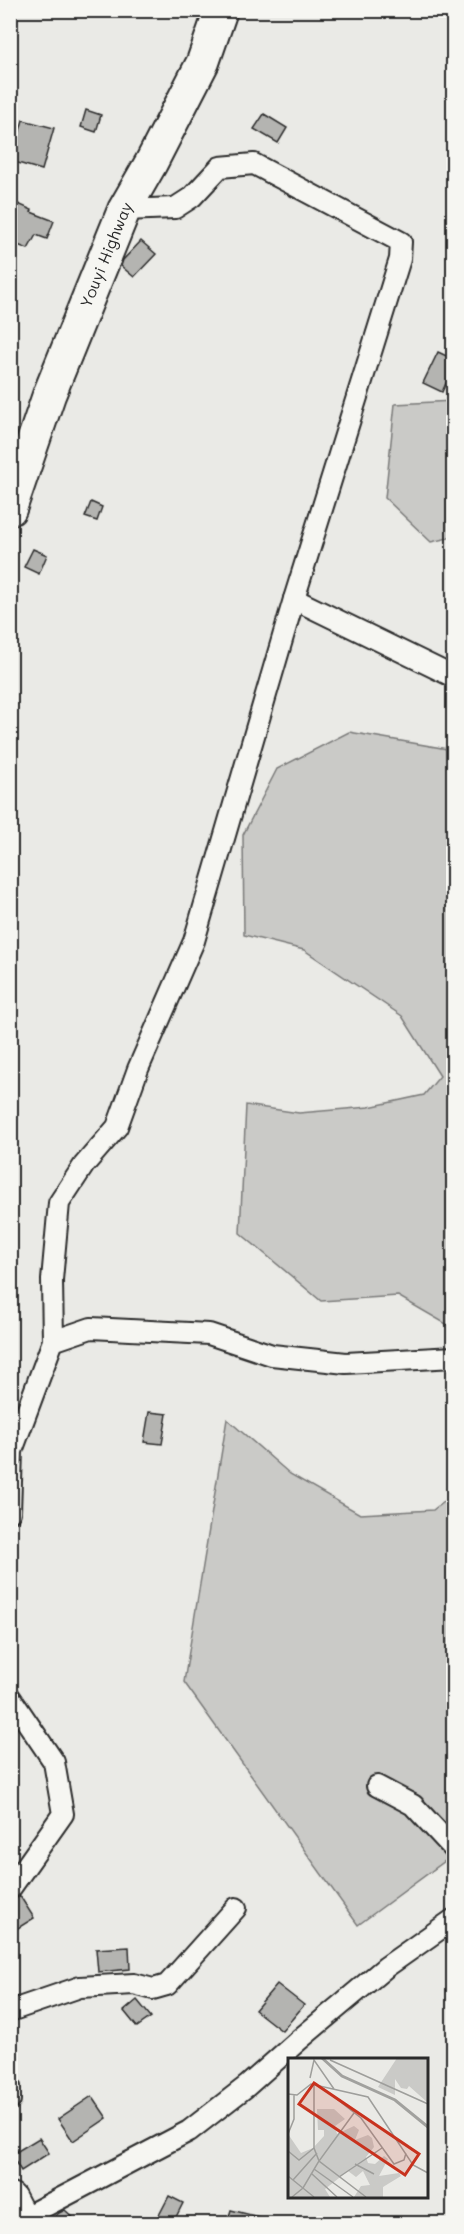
<svg xmlns="http://www.w3.org/2000/svg" width="464" height="2234" viewBox="0 0 464 2234" font-family="Mali,sans-serif">
	<rect width="100%" height="100%" fill="#eaeae6"/>
	<filter id="ink" filterUnits="userSpaceOnUse"><feTurbulence type="fractalNoise" baseFrequency=".0167" numOctaves="2"/><feDisplacementMap in="SourceGraphic" scale="12" xChannelSelector="R" yChannelSelector="G"/><feConvolveMatrix kernelMatrix="1 2 1 2 8 2 1 2 1" color-interpolation-filters="sRGB"/></filter>
	<g filter="url(#ink)">
		<g fill="#cacac7" stroke="#7a7a79" stroke-width="1.5">
			<polygon points="453,401 453,537 431,542 385,498 395,404"/>
			<polygon points="349,732 453,750 453,1328 398,1296 321,1301 240,1233 246,1105 299,1113 369,1107 424,1095 440,1076 402,1016 304,950 244,935 243,835 277,769"/>
			<polygon points="227,1419 290,1474 360,1514 433,1510 453,1494 453,1855 358,1925 184,1682"/>
		</g>
		<g fill="#b4b4b1" stroke="#2b2b2b" stroke-width="1.5">
			<polygon points="86,110 101,115 96,132 81,127"/>
			<polygon points="264,114 287,128 278,143 254,129"/>
			<polygon points="23,120 54,128 42,170 11,161"/>
			<polygon points="16,203 32,210 31,212 54,221 47,239 36,235 28,249 10,242 10,235 16,225 10,223 10,215"/>
			<polygon points="141,241 156,254 134,277 121,266 123,260"/>
			<polygon points="438,352 453,359 453,368 442,392 423,383"/>
			<polygon points="91,502 102,507 97,521 85,517"/>
			<polygon points="33,549 47,555 39,574 24,567"/>
			<polygon points="149,1412 167,1414 162,1444 144,1442"/>
			<polygon points="20,1896 34,1918 10,1933 10,1901"/>
			<polygon points="129,1947 130,1969 98,1972 96,1949"/>
			<polygon points="277,1984 304,2005 282,2031 255,2010"/>
			<polygon points="137,2000 151,2017 137,2027 124,2011"/>
			<polygon points="92,2096 107,2118 73,2141 58,2119"/>
			<polygon points="39,2138 49,2153 21,2171 11,2155"/>
			<polygon points="169,2196 183,2203 173,2223 155,2223"/>
			<polygon points="65,2210 79,2223 48,2223 59,2213"/>
			<polygon points="231,2210 267,2219 267,2223 227,2223"/>
		</g>
		<g fill="none" stroke-linecap="round" stroke-linejoin="round">
			<g stroke="#2b2b2b" stroke-width="24">
				<g id="minor">
					<polyline points="294,599 454,677"/>
					<polyline points="53,1341 91,1328 209,1334 272,1355 346,1363 454,1357"/>
					<polyline points="10,1512 12,1451 53,1341 52,1280 59,1203 84,1165 117,1127 138,1069 194,941 294,599 400,259 401,242 254,164 220,167 192,197 175,208 124,210"/>
					<polyline points="10,1697 54,1762 63,1814 10,1889"/>
					<polyline points="377,1786 413,1805 454,1849"/>
					<polyline points="10,2011 80,1987 134,1984 153,1989 167,1985 236,1908"/>
					<polyline points="10,2087 10,2100"/>
					<polyline points="21,2219 189,2131 247,2086 300,2039 386,1967 454,1919"/>
				</g>
			</g>
			<g stroke="#2b2b2b" stroke-width="36">
				<g id="primary">
					<path id="s1" d="M10,509L49,395L124,210L151,163L203,62L221,10"/>
					<polyline points="10,2199 23,2224"/>
				</g>
			</g>
			<use href="#minor" stroke="#f6f6f2" stroke-width="20"/>
			<use href="#primary" stroke="#f6f6f2" stroke-width="32"/>
		</g>
	</g>
	<g text-anchor="middle" stroke-width="4.5" stroke-linejoin="round" paint-order="stroke">
		<g font-size="16" fill="#2b2b2b" stroke="#f6f6f2">
			<text dy="6" stroke="none"><textPath href="#s1" startOffset="272">Youyi Highway</textPath></text>
		</g>
	</g>
	<g transform="translate(288 2058)">
		<rect width="140" height="140" fill="#eaeae6"/>
		<path d="M109,0H139V44L121,28L119,31L113,30L107,21V37L90,29ZM29,51H46L57,61L47,68L49,76L66,68L71,72L67,82L80,77L84,80L86,89L78,99L80,105L87,106L96,98L100,101L91,118L111,115L113,118L95,129V139H66L73,128L82,127L75,113L68,119L60,113L37,131L42,139H0V76L13,95L25,90L36,78V72H30Z" fill="#cacac7"/>
		<path fill="none" stroke="#a1a19e" stroke-width="3" d="M34,0L54,18L107,42L140,69"/>
		<path fill="none" stroke="#9e9e9b" stroke-width="1.5" d="M42,2L140,46M22,20L26,2L46,31M36,31L73,60L106,106L116,102L118,95M0,36L9,37L23,26L80,39L125,107L140,115M66,55L31,103L78,139M0,76L6,61V37M0,93L11,102L26,90M67,106L86,116M26,111L65,139M24,116L49,139M0,118L26,139M51,119L94,90M5,122L29,95M4,139L15,130L31,103L26,90V26"/>
		<path fill="#c8321e" fill-opacity="0.15" stroke="#c8321e" stroke-width="3" d="M26,25L131,96L117,117L11,46Z"/>
		<rect width="140" height="140" fill="none" stroke="#2b2b2b" stroke-width="3"/>
	</g>
	<rect width="464" height="2234" fill="none" stroke="#f6f6f2" stroke-width="36"/>
	<rect x="18" y="18" width="428" height="2198" fill="none" stroke="#2b2b2b" stroke-width="2" filter="url(#ink)"/>
</svg>
